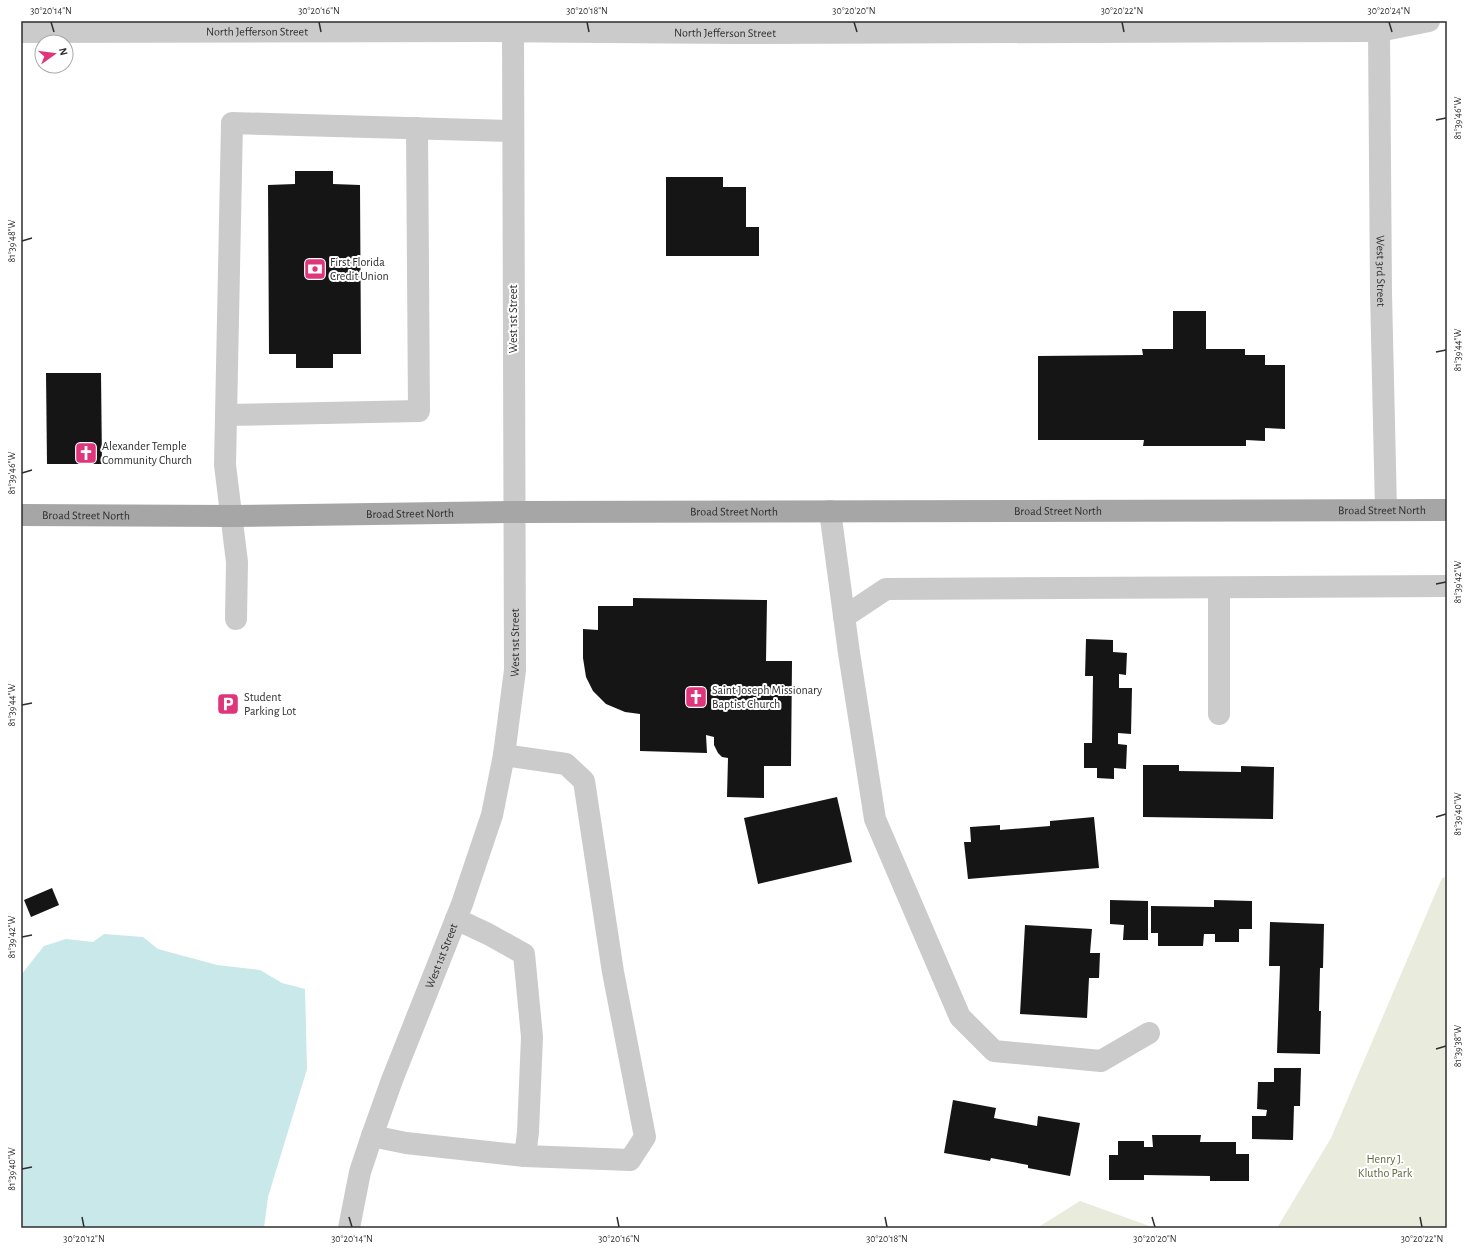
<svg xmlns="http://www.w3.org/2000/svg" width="1468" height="1249" viewBox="0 0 1468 1249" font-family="'Alegreya Sans',sans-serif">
	<rect width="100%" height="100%" fill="#fff"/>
	<g fill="#e9ebdc">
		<polygon points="1447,877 1447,1228 1277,1228 1331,1138 1442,878"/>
		<polygon points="1080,1201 1155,1228 1037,1228"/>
	</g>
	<polygon fill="#c8e8ea" points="104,934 143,937 158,949 217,965 260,970 282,983 305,989 307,1069 268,1197 264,1228 21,1228 21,975 44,946 66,939 93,942"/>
	<g fill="#151515">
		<polygon points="295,171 333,171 333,184 360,185 361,354 333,354 333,368 296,368 296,354 269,354 268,185 295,184"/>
		<polygon points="666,177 723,177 723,187 746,187 746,227 759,227 759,256 666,256"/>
		<polygon points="1173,311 1206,311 1206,349 1245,349 1245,355 1265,355 1265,365 1285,365 1285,429 1265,428 1265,441 1246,440 1246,446 1143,446 1144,440 1038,440 1038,356 1143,355 1142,349 1173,349"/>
		<polygon points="46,373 101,373 102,464 47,464"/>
		<polygon points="633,598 767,600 766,661 792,661 791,766 764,766 764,798 727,797 728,758 722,757 718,753 714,745 714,737 706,735 707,753 640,751 640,714 625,712 606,704 593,691 586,677 583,658 583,629 598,630 598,606 633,606"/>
		<polygon points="1086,639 1113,640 1113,652 1127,653 1126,675 1119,674 1119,688 1132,688 1131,734 1118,733 1118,744 1127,745 1126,769 1114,768 1114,779 1097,778 1097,768 1084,768 1084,743 1092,743 1093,676 1085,676"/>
		<polygon points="1143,765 1179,765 1179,771 1241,772 1241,766 1274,767 1273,819 1143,817"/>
		<polygon points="837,797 852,862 758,884 744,818"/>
		<polygon points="1094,817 1099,868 968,879 964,842 971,842 970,827 1000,825 1000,830 1050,826 1050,821"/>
		<polygon points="52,888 59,905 31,917 24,900"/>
		<polygon points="1110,900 1148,901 1148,940 1123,940 1124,925 1110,924"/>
		<polygon points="1214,900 1252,901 1252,929 1239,929 1239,942 1215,942 1215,934 1204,934 1203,946 1158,946 1158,933 1151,933 1151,906 1214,907"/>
		<polygon points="1270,922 1324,924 1323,968 1320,968 1319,1011 1321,1011 1320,1054 1277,1053 1280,966 1269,966"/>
		<polygon points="1025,925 1092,929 1090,953 1100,953 1099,978 1089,978 1087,1018 1020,1014"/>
		<polygon points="1274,1068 1301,1068 1300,1106 1294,1106 1293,1140 1252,1139 1252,1116 1266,1116 1267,1110 1257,1109 1258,1082 1274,1082"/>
		<polygon points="953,1100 996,1108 994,1118 1037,1126 1038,1116 1080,1123 1070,1176 1028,1168 1028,1165 991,1158 990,1161 944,1153"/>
		<polygon points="1152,1135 1201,1135 1200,1142 1236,1142 1236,1154 1249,1154 1249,1181 1210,1181 1210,1176 1144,1175 1144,1180 1109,1180 1109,1155 1118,1155 1118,1141 1144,1141 1144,1147 1153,1147"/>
	</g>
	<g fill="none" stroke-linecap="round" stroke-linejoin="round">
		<g stroke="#cbcbcb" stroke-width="22">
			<path id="s1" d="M1379,31L1381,293L1386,510"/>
			<path id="s2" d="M21,32L492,31L737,33L1379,31L1429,21"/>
			<polyline points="226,415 419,411 417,128"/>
			<polyline points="830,511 849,653 875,819 960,1017 994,1051 1101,1061 1149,1033"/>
			<polyline points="1219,588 1219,714"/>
			<polyline points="844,617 886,589 1447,586"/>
			<polyline points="236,619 237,562 225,465 232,123 512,131"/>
			<polyline points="456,919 488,934 524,954 532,1037 528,1132 525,1156"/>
			<polyline points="372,1136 406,1143 525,1156 630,1160 645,1137 613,972 584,781 566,764 504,755"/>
			<path id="s3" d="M349,1228L360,1172L372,1136L392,1080L462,904L492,815L504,755L515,670L513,31"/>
		</g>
		<path stroke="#a6a6a6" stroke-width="22" id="s4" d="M21,515L231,516L514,512L1447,510"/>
	</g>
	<path fill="none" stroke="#2e2e2e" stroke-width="1.5" d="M51,22L54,32M319,22L321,32M587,22L589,32M854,22L857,32M1122,22L1124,32M1389,22L1392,32M1436,120L1446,118M22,241L32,238M1436,352L1446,350M22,473L32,470M1436,584L1446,582M22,705L32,703M1436,817L1446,814M22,937L32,935M1436,1049L1446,1046M22,1169L32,1167M82,1217L84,1227M349,1217L352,1227M617,1217L619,1227M885,1217L887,1227M1152,1217L1155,1227M1420,1217L1422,1227"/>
	<defs>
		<g id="bank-square" transform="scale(1.15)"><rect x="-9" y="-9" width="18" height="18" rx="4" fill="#df357b" stroke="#fff"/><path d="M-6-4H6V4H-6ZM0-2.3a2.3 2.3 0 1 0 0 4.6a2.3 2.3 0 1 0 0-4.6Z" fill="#fff"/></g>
		<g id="church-square" transform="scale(1.15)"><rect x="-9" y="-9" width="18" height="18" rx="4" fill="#df357b" stroke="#fff"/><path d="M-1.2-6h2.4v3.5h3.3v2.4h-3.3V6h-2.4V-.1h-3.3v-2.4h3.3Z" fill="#fff"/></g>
		<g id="parking-square" transform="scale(1.15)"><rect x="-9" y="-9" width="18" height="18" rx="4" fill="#df357b" stroke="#fff"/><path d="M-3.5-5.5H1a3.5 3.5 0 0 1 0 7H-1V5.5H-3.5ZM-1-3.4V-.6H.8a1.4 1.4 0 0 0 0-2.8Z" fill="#fff"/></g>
	</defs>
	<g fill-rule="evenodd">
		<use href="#bank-square" x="315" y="269"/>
		<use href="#church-square" x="86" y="453"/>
		<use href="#church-square" x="696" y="697"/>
		<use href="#parking-square" x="228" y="704"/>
	</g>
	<g text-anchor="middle" stroke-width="4" stroke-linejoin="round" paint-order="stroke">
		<g font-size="12" fill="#2e2e2e" stroke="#fff">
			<text dy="4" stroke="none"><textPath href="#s2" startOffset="236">North Jefferson Street</textPath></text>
			<text dy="4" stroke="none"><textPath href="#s2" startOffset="704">North Jefferson Street</textPath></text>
			<text dy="4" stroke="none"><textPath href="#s1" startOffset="240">West 3rd Street</textPath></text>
			<text transform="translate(513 319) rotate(-90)" y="4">West 1st Street</text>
			<text dy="4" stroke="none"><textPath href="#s4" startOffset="1361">Broad Street North</textPath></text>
			<text dy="4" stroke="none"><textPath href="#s4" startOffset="713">Broad Street North</textPath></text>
			<text dy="4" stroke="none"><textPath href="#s4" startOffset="1037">Broad Street North</textPath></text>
			<text dy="4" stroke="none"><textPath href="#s4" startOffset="389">Broad Street North</textPath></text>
			<text dy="4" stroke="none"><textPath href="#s4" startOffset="65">Broad Street North</textPath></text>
			<text dy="4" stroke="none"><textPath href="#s3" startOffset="612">West 1st Street</textPath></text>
			<text dy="4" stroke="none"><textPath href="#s3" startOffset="288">West 1st Street</textPath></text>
		</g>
		<g font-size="12" fill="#2e2e2e" stroke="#fff" text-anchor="start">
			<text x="330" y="266">First Florida<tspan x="330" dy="14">Credit Union</tspan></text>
			<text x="102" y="450">Alexander Temple<tspan x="102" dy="14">Community Church</tspan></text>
			<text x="712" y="694">Saint Joseph Missionary<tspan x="712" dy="14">Baptist Church</tspan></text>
			<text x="244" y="701">Student<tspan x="244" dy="14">Parking Lot</tspan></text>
		</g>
		<g font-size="12" fill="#5f683d" stroke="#fff">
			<text x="1385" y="1163">Henry J.<tspan x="1385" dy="14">Klutho Park</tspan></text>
		</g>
	</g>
	<rect width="1468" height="1249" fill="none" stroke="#ffffff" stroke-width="44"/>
	<g transform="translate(54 54) rotate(76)"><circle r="19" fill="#ffffff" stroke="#ababab"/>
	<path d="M0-3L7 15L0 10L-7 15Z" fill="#df357b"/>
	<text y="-6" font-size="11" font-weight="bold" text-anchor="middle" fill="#2e2e2e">N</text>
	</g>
	<rect x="22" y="22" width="1424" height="1205" fill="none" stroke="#2e2e2e" stroke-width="1.5"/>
	<g font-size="10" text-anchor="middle" fill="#2e2e2e">
		<text x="51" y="14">30°20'14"N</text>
		<text x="319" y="14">30°20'16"N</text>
		<text x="587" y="14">30°20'18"N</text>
		<text x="854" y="14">30°20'20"N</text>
		<text x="1122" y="14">30°20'22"N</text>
		<text x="1389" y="14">30°20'24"N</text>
		<text transform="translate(1457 118) rotate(-90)" y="4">81°39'46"W</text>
		<text transform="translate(11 241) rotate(-90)" y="4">81°39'48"W</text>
		<text transform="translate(1457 350) rotate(-90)" y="4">81°39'44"W</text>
		<text transform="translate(11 473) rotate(-90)" y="4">81°39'46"W</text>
		<text transform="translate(1457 582) rotate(-90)" y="4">81°39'42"W</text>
		<text transform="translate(11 705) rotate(-90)" y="4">81°39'44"W</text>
		<text transform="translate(1457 814) rotate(-90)" y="4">81°39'40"W</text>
		<text transform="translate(11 937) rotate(-90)" y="4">81°39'42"W</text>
		<text transform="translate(1457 1046) rotate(-90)" y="4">81°39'38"W</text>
		<text transform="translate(11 1169) rotate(-90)" y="4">81°39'40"W</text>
		<text x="84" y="1242">30°20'12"N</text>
		<text x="352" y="1242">30°20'14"N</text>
		<text x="619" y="1242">30°20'16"N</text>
		<text x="887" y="1242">30°20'18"N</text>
		<text x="1155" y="1242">30°20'20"N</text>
		<text x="1422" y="1242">30°20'22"N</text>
	</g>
</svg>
